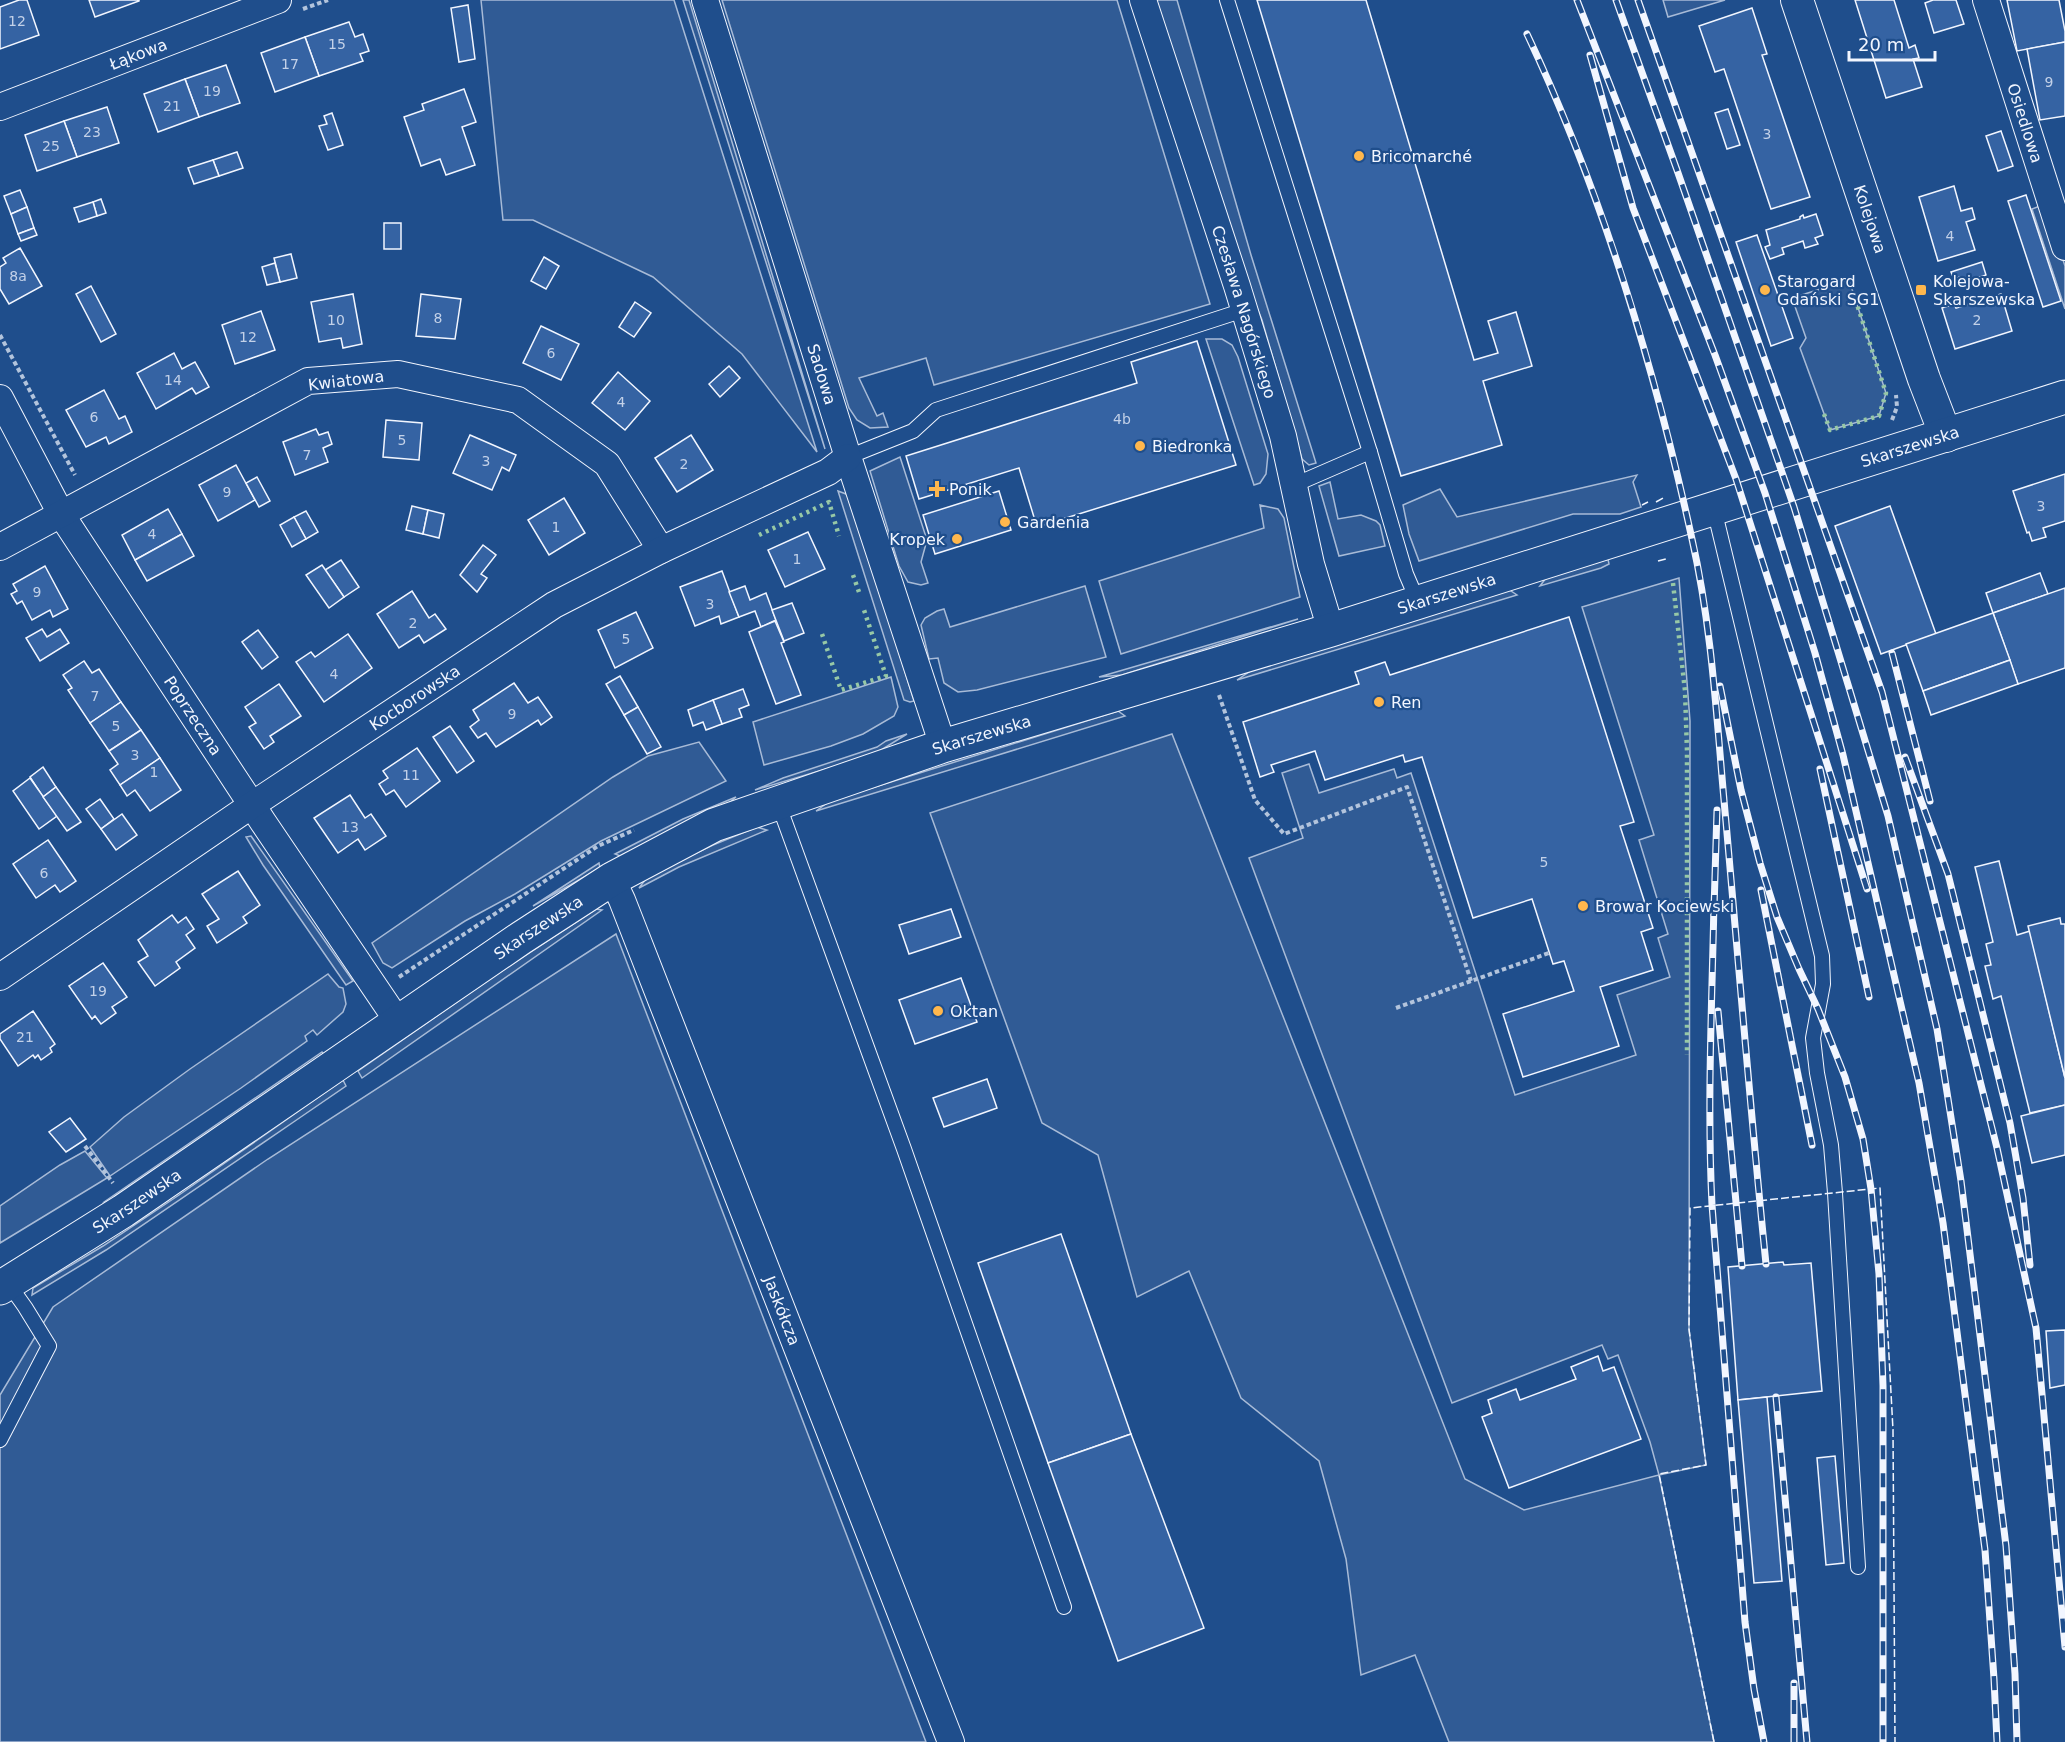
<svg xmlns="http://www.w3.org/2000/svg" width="2065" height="1742" viewBox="0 0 2065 1742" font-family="'DejaVu Sans',sans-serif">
	<rect width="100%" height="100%" fill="#1f4e8c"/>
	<g fill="#305b95" stroke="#a8bbd7" stroke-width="1.5">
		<polygon points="481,0 674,0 817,452 742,354 653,277 533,220 503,220"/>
		<polygon points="683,0 689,0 825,449"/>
		<polygon points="722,0 1117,0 1210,304 934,385 926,358 859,378 877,416 883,413 888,427 870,428 857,420 849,408"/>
		<polygon points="1156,0 1177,0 1251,255 1316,463 1309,465 1302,459 1262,320 1230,240"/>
		<polygon points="1663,0 1725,0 1668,17"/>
		<polygon points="2045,204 2065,266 2065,309 2032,209"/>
		<polygon points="1849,280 1886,393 1879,416 1830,430 1800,348 1806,338 1792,298"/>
		<polygon points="1206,339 1222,339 1232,345 1238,357 1268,454 1266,474 1260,483 1254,485"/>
		<polygon points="900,457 927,540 921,562 928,583 921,585 908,582 899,566 870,471"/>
		<polygon points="1637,475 1633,482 1641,507 1620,514 1573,514 1419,561 1409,534 1403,505 1440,489 1457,517"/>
		<polygon points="1330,482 1338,519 1361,515 1376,521 1380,525 1385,546 1339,556 1319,486"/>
		<polygon points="838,491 846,494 853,503 914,701 910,702 904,700"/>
		<polygon points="1260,505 1278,509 1284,518 1300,597 1121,654 1099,581 1264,528"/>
		<polygon points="1608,559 1609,564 1601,568 1540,586 1546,578"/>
		<polygon points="1679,578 1690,721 1689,1329 1706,1465 1659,1475 1714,1742 1449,1742 1415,1655 1361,1675 1346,1559 1319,1461 1241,1398 1189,1271 1137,1297 1098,1155 1042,1123 930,813 1172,734 1465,1479 1524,1510 1659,1475 1650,1442 1618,1355 1608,1359 1602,1345 1452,1403 1249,858 1303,838 1282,773 1309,764 1319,793 1394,769 1397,778 1411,773 1515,1095 1636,1055 1617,995 1670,977 1658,938 1668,934 1639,840 1654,835 1582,607"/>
		<polygon points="1085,586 1106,657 977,690 958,692 944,683 938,658 929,659 921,625 925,618 937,611 944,609 950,627"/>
		<polygon points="1508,589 1517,595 1237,680 1255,668"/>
		<polygon points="1298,619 1122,675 1099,677"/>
		<polygon points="891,677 898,707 894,716 863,734 831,746 764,765 753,722"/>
		<polygon points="1118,711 1125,716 816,811 830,801"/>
		<polygon points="907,734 873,755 755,790 783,778 877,747 886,741"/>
		<polygon points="699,742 726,781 601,841 515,894 465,921 392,968 383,963 372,943 613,777 648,756"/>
		<polygon points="736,797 728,804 620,856 615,854 683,819"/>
		<polygon points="757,827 767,830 679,867 639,888 648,876 713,845"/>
		<polygon points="251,836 353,981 346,985 263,865 246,837"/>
		<polygon points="599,863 600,868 533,906"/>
		<polygon points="596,909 602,910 362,1078 358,1071 497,974"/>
		<polygon points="616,934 926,1742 0,1742 0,1395 53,1307 268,1159"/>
		<polygon points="328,974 339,987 343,988 346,1004 343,1012 317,1035 313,1030 305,1036 307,1041 241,1088 110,1176 90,1147 124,1117 190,1069"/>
		<polygon points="322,1052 325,1056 109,1203 104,1202"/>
		<polygon points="343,1080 346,1086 295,1121 106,1250 32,1295 33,1288 103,1246 179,1195"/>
		<polygon points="85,1151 107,1178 0,1243 0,1206 60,1165"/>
	</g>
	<g fill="#3563a3" stroke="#f2f6ff" stroke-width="1.5">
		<polygon points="19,0 27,0 39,35 0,49 0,7"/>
		<polygon points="89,0 139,0 139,1 95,17"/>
		<polygon points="1257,0 1366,0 1474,360 1498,353 1488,321 1516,312 1532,366 1483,381 1502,445 1401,476"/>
		<polygon points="1855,0 1894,0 1909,48 1915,45 1919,58 1913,59 1922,87 1886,98"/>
		<polygon points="1933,0 1956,0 1964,24 1934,33 1925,3"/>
		<polygon points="2007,0 2059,0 2065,31 2065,42 2017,51"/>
		<polygon points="468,5 475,59 459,62 451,8"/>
		<polygon points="1752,8 1767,54 1762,55 1810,197 1771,209 1724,69 1715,72 1699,26"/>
		<polygon points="349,22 355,37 363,34 369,51 360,54 363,61 319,76 305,37"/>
		<polygon points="305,37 319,76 275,92 261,53"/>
		<polygon points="2065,42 2065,116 2040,120 2027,49"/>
		<polygon points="226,65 240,103 199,117 185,79"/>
		<polygon points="185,79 199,117 158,132 144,94"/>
		<polygon points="464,89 476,122 462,127 475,165 446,175 440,159 421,166 404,117 424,110 422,104"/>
		<polygon points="107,107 119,143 77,157 64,121"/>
		<polygon points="1728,109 1740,145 1727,149 1715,113"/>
		<polygon points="332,113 343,145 328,150 319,126 327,124 324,116"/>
		<polygon points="64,121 77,157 37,171 25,135"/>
		<polygon points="2001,131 2013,166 1998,171 1986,136"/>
		<polygon points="237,152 243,168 219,176 213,160"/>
		<polygon points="213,160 219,176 194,184 188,168"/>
		<polygon points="1954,186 1961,211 1972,208 1975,219 1966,222 1975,250 1938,261 1919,197"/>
		<polygon points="20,190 27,207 11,214 4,196"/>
		<polygon points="2026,195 2061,301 2043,307 2008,201"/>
		<polygon points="101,199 106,213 97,216 93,202"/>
		<polygon points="93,202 97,216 79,222 74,208"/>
		<polygon points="27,207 34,228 18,234 11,214"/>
		<polygon points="1816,214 1823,235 1815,238 1818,244 1805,248 1803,241 1782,248 1784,254 1770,259 1765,247 1770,245 1766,230 1800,219 1800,217 1803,215 1804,218"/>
		<rect x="384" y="223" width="17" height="26"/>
		<polygon points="34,228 37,235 21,241 18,234"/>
		<polygon points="1757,235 1793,338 1771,346 1736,242"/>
		<polygon points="20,248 42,286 9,304 0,289 0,267 6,263 3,258"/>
		<polygon points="291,254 297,278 280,282 274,258"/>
		<polygon points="544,257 559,266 546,289 531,281"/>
		<polygon points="1982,262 1986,275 1962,283 1960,277 1954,279 1951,272"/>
		<polygon points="275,263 280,282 267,285 262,267"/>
		<polygon points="91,286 116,334 101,342 76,294"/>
		<polygon points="353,294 362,344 343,348 341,338 319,342 311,302"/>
		<polygon points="421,294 461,299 455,339 416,336"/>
		<polygon points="2001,294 2012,331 1955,349 1942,308 1954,304 1956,308"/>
		<polygon points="635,302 651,313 634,337 619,327"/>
		<polygon points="261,311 275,350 235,364 222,325"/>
		<polygon points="541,326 579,344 561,380 523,363"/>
		<polygon points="1197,341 1236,465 1037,527 1019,468 919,499 906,456 1137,383 1131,362"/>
		<polygon points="174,353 182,369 195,362 209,387 196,394 192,388 156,409 137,373"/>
		<polygon points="729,366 740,378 720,397 709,384"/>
		<polygon points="618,372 650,401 625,430 592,403"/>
		<polygon points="104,390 119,419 125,416 132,432 109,444 106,437 86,447 66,410"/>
		<polygon points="386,420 422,423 419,460 383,457"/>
		<polygon points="316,429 319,435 328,432 332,444 323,448 328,462 295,475 283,442"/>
		<polygon points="470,435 516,455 509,471 502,467 492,490 453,473"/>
		<polygon points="691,435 713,470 677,492 655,458"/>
		<polygon points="236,465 255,500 218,521 199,485"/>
		<polygon points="2065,474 2065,521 2043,528 2046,537 2032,541 2029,532 2027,533 2013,491"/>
		<polygon points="257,477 270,501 259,507 246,483"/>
		<polygon points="999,491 1011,530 935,554 923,515"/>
		<polygon points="564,498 585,533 549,555 528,520"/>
		<polygon points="412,506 428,510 423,534 406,530"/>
		<polygon points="1890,506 1936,634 1881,654 1835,526"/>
		<polygon points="168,509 182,534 135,560 122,535"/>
		<polygon points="428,510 444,514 439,538 423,534"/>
		<polygon points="306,511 318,532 306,539 294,517"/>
		<polygon points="294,517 306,539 292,547 280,525"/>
		<polygon points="808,532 825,569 785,587 768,550"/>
		<polygon points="182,534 194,556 147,581 135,560"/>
		<polygon points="483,545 496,555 481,574 487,578 477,592 460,575"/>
		<polygon points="341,560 359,587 344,597 325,570"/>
		<polygon points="322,565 344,597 329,608 306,575"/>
		<polygon points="45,566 68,609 53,617 50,610 32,620 22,601 17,604 11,594 17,591 13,584"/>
		<polygon points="722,571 739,617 721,624 719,616 695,626 680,587"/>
		<polygon points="2040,573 2048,594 1993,613 1986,593"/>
		<polygon points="745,586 750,600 766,593 776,620 761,627 755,611 739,617 729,592"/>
		<polygon points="2065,588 2065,668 2018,684 1993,613"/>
		<polygon points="412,591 429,618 435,614 446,629 424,643 419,635 399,648 377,614"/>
		<polygon points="792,603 804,633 784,641 772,610"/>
		<polygon points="636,612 653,648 615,668 598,630"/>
		<polygon points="1993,613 2010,660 1923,691 1906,644"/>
		<polygon points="1569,617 1634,822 1620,826 1653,928 1641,932 1653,970 1600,987 1619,1046 1523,1077 1503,1014 1574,991 1564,961 1553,964 1532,899 1473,918 1422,757 1405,762 1403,755 1325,780 1315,751 1271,765 1274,772 1260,777 1243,722 1359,684 1355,672 1385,662 1390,675"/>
		<polygon points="775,621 784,642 781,643 801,695 776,704 749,632"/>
		<polygon points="42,629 47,637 60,629 69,643 40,661 26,638"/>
		<polygon points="258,630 278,657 262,669 242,642"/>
		<polygon points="348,634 372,668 324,702 296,662 311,652 315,657"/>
		<polygon points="2010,660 2018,684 1931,715 1923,691"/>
		<polygon points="84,661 92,673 99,669 121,702 90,723 68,690 72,688 63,675"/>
		<polygon points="620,676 638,707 624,715 606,684"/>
		<polygon points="514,683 528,703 538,697 552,717 541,725 538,720 496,747 486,733 478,738 470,727 479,720 473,710"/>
		<polygon points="279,684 301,716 270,736 274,742 264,749 249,727 256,723 245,707"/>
		<polygon points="743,689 749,705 739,709 742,717 722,724 713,700"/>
		<polygon points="713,700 722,724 706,730 703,722 693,726 688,710"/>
		<polygon points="121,702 141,730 109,751 90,723"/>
		<polygon points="638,707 661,747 647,754 624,715"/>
		<polygon points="450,726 474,761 457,773 433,737"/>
		<polygon points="141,730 160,758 120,785 110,770 118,764 109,751"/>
		<polygon points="417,748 440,781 406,807 394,790 386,795 379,784 388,778 383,771"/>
		<polygon points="160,758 181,790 150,811 135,790 127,796 120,785"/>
		<polygon points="43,767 56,787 43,797 30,777"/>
		<polygon points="30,778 57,816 39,829 13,791"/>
		<polygon points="56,787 81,822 67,831 43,797"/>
		<polygon points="350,795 365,818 371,814 386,836 365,850 358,839 338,853 314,818"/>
		<polygon points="100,799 114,819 101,829 86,809"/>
		<polygon points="122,814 137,835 116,850 101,829"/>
		<polygon points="48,840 76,881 60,892 55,885 36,898 13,864"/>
		<polygon points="1999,861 2017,935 2030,931 2065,1078 2065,1105 2030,1113 2001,996 1993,999 1985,966 1991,965 1986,944 1993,942 1975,867"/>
		<polygon points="238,871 260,905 243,917 247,923 217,943 207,926 219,919 202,894"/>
		<polygon points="951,909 961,937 909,954 899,925"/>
		<polygon points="172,915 178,923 186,917 194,929 186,935 195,948 176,962 180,968 155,986 138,962 148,956 138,940"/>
		<polygon points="2060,918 2061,924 2065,924 2065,1078 2028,926"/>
		<polygon points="103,963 127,997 112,1007 116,1013 101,1024 95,1016 92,1019 69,986"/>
		<polygon points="961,978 977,1022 915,1044 899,1000"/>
		<polygon points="33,1011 55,1044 50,1048 52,1052 41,1060 38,1055 35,1058 33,1055 18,1066 0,1039 0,1034"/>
		<polygon points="987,1079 997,1108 944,1127 933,1098"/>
		<polygon points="2065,1105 2065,1155 2032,1163 2021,1116"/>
		<polygon points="70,1118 86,1139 66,1152 49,1132"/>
		<polygon points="1061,1234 1131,1434 1048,1463 978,1263"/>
		<polygon points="1783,1262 1784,1265 1811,1263 1822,1391 1738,1400 1728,1267"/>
		<polygon points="2065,1330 2065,1385 2050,1388 2046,1331"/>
		<polygon points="1598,1356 1603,1371 1614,1367 1641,1439 1509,1488 1482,1417 1492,1413 1488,1400 1516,1389 1520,1400 1576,1379 1571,1367"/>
		<polygon points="1767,1397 1782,1581 1754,1583 1738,1400"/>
		<polygon points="1131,1434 1204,1628 1118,1661 1048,1463"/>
		<polygon points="1835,1456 1844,1563 1826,1565 1817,1458"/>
	</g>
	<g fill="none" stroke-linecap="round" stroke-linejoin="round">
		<g stroke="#f2f6ff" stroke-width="16">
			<g id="service">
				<polyline points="1227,0 1370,452 1406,574 1418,602"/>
				<polyline points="848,457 913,431 936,410 1244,310"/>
				<polyline points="1294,485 1370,452"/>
				<polyline points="1714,509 1822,956 1823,984 1813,1038 1817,1073 1831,1145 1835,1193 1858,1567"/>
				<polyline points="778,803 904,1149 1064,1607"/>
				<polyline points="0,1440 49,1346 25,1307 8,1283"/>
			</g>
		</g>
		<g stroke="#f2f6ff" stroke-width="28">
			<g id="minor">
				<path id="s1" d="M705,0L848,457L943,746"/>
				<path id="s2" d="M1143,0L1237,286L1283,436L1311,564L1331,630"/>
				<path id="s3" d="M1986,0L2065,247"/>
				<path id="s4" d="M0,107L278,0"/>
				<path id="s5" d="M0,398L61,514L263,822L399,1023"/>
				<polyline points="0,547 308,381 398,374 518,400 607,464 661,550"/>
				<path id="s6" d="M612,879L622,900L951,1742"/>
				<path id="s7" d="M0,977L252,805L554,605L661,550L828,472L848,457"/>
			</g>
		</g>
		<g stroke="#f2f6ff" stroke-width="34">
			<g id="tertiary">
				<path id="s8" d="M1797,0L1924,379L1946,436"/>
			</g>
		</g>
		<g stroke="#f2f6ff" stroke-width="35">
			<g id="secondary">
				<path id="s9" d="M0,1288L123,1211L521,938L612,879L714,825L943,746L1331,630L2065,397"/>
			</g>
		</g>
		<g stroke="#b3c4dc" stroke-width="4" stroke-dasharray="4.5 3" stroke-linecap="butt">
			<polyline points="303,9 328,0"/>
			<polyline points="0,335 75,475"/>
			<polyline points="1892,420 1897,407 1896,395"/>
			<polyline points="1219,695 1255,800 1284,834 1407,787 1471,981"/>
			<polyline points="399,977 598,846 634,830"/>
			<polyline points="1396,1008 1549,953"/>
			<polyline points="85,1146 113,1183"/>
		</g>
		<use href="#service" stroke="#1f4e8c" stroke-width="14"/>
		<use href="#minor" stroke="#1f4e8c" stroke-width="26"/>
		<use href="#tertiary" stroke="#1f4e8c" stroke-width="32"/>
		<use href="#secondary" stroke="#1f4e8c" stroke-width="33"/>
		<g stroke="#f2f6ff" stroke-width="7">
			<g id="rail">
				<polyline points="1577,0 1715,355 1765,493 1815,653 1843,755 1919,1083 1943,1223 1985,1550 1994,1679 1997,1742"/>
				<polyline points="1616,0 1677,170 1794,507 1888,816 1937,1029 1961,1181 2006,1546 2015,1674 2017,1742"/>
				<polyline points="1638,0 1882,692 1997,1148 2036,1328 2065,1647"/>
				<path d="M1527,34C1603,195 1654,365 1692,539C1713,632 1717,728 1726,822C1739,969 1751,1117 1766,1264"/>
				<polyline points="1590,55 1633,208 1736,479 1867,889"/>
				<polyline points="1892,653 1930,801"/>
				<polyline points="1720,686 1741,790 1760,863 1777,917 1799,969 1818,1009 1845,1077 1863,1139 1871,1189 1879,1274 1883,1386 1883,1742"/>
				<polyline points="1905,757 1948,874 2010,1123 2023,1198 2030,1265"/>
				<polyline points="1820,769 1869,997"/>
				<polyline points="1761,890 1812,1145"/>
				<path d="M1714,902C1712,1003 1707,1104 1712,1205L1745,1622L1754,1689L1764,1742"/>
				<polyline points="1714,909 1717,810"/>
				<polyline points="1718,1011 1742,1266"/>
				<polyline points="1776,1397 1807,1742"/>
				<polyline points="1794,1742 1794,1683"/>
			</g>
		</g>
		<use href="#rail" stroke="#1f4e8c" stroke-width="4.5" stroke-dasharray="14" stroke-linecap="butt"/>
		<g stroke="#97c8a6" stroke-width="4.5" stroke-dasharray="3 4.5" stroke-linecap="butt">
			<polyline points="1824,414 1830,430 1879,416 1886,393 1849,280"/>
			<polyline points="759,535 829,502 839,536"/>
			<polyline points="853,575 859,592"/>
			<polyline points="1673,583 1685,691 1687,751 1687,1055"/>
			<polyline points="822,634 841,690 886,676 864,610"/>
		</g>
		<g stroke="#f2f6ff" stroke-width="1.5" stroke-dasharray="8 3" stroke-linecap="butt">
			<polyline points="1656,502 1663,498"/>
			<polyline points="1642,505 1648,502"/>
			<polyline points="1658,561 1666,559"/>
			<polyline points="1714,1742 1659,1474 1706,1465 1689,1329 1690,1208 1880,1188 1893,1430 1895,1742"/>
		</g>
	</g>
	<g fill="#ffb74d" stroke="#1f4e8c" stroke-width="2">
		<circle cx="1359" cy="156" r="6"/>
		<circle cx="1765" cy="290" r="6"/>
		<rect x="1915" y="284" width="12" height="12" rx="3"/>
		<circle cx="1140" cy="446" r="6"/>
		<path d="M934 480h6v6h6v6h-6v6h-6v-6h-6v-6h6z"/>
		<circle cx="1005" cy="522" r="6"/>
		<circle cx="957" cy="539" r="6"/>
		<circle cx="1379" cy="702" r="6"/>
		<circle cx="1583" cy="906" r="6"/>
		<circle cx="938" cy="1011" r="6"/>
	</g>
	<g text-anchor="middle" stroke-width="4.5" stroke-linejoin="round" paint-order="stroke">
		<g font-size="14" fill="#c3d1e8">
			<text x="17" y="26">12</text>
			<text x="337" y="49">15</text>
			<text x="290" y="69">17</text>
			<text x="2049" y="87">9</text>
			<text x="212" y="96">19</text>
			<text x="172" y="111">21</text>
			<text x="92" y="137">23</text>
			<text x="1767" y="139">3</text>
			<text x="51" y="151">25</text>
			<text x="1950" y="241">4</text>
			<text x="18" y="281">8a</text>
			<text x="438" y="323">8</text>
			<text x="336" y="325">10</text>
			<text x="1977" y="325">2</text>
			<text x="248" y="342">12</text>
			<text x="551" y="358">6</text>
			<text x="173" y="385">14</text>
			<text x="621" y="407">4</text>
			<text x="94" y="422">6</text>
			<text x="1122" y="424">4b</text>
			<text x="402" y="445">5</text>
			<text x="307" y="460">7</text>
			<text x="486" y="466">3</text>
			<text x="684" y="469">2</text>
			<text x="227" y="497">9</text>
			<text x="2041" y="511">3</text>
			<text x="556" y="532">1</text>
			<text x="152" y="539">4</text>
			<text x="797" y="564">1</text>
			<text x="37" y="597">9</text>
			<text x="710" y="609">3</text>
			<text x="413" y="628">2</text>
			<text x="626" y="644">5</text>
			<text x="334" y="679">4</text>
			<text x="95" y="701">7</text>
			<text x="512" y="719">9</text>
			<text x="116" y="731">5</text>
			<text x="135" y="760">3</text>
			<text x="154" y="777">1</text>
			<text x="411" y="780">11</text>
			<text x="350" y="832">13</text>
			<text x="1544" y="867">5</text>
			<text x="44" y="878">6</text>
			<text x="98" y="996">19</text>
			<text x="25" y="1042">21</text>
		</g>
		<g font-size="16" fill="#f2f6ff" stroke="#1f4e8c">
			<text dy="6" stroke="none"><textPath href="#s4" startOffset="148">Łąkowa</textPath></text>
			<text dy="6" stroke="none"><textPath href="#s3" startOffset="129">Osiedlowa</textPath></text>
			<text dy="6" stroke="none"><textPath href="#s8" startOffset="231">Kolejowa</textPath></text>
			<text dy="6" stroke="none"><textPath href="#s2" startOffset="328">Czesława Nagórskiego</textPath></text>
			<text dy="6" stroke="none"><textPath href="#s1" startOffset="392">Sadowa</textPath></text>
			<text transform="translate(346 380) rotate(-7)" y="6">Kwiatowa</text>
			<text dy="6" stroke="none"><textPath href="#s9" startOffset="2106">Skarszewska</textPath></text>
			<text dy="6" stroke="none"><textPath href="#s9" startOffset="1620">Skarszewska</textPath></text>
			<text dy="6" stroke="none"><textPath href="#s7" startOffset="500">Kocborowska</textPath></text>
			<text dy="6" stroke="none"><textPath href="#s5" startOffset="372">Poprzeczna</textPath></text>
			<text dy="6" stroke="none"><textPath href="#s9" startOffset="1134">Skarszewska</textPath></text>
			<text dy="6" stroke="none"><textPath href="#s9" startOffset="648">Skarszewska</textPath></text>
			<text dy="6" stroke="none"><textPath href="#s9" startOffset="162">Skarszewska</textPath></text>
			<text dy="6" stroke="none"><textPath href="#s6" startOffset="464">Jaskółcza</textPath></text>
		</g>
		<g font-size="16" fill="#f2f6ff" stroke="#1f4e8c" text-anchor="start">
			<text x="1371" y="162">Bricomarché</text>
			<text x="1777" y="287">Starogard<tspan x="1777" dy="18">Gdański SG1</tspan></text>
			<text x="1933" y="287">Kolejowa-<tspan x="1933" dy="18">Skarszewska</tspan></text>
			<text x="1152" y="452">Biedronka</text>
			<text x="949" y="495">Ponik</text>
			<text x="1017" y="528">Gardenia</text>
			<text x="945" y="545" text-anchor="end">Kropek</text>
			<text x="1391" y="708">Ren</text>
			<text x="1595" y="912">Browar Kociewski</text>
			<text x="950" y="1017">Oktan</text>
		</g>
	</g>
	<path d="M1849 51v9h86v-9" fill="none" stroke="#f2f6ff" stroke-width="3"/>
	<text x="1858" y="51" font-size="18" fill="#f2f6ff" stroke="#1f4e8c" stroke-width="4.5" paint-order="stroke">20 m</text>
</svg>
